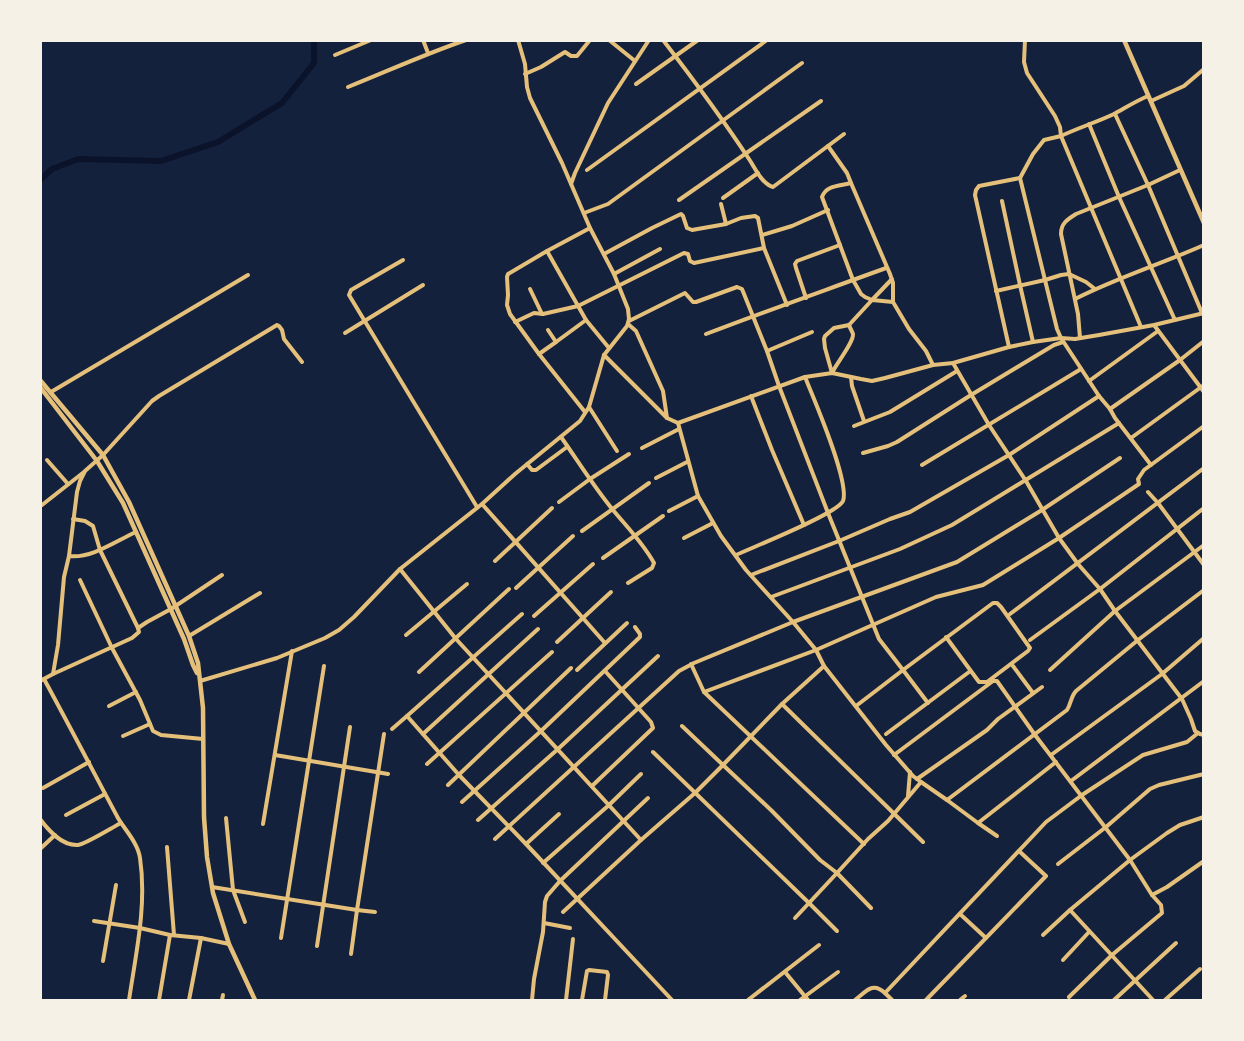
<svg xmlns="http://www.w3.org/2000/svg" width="1244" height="1041" viewBox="0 0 1244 1041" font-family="Rubik,sans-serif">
	<rect width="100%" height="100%" fill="#14213d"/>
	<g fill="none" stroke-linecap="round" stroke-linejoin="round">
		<polyline stroke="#0b132b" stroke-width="6" points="40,180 52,169 78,159 161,161 218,142 282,103 314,63 314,40"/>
		<g stroke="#e5c07b" stroke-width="4">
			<polyline points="423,40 428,53"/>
			<polyline points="609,40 635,61"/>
			<path d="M663,40C693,79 722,118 749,159C755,168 762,184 773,187L844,134"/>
			<polyline points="335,55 371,40"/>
			<polyline points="525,74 541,67 565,52 571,56 577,56 590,40"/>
			<polyline points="636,84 698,40"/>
			<path d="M348,87C388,71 425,54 466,40"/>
			<polyline points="1151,101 1184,86 1204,69"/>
			<polyline points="1115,114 1148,185 1202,313"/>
			<polyline points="1089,124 1119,197 1175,320"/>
			<polyline points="828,146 847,173 851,183"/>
			<polyline points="587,170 767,40"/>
			<polyline points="1020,178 1057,329 1061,338 1099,396 1110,409 1115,418 1151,465"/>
			<polyline points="571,184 575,173 608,103 649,40"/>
			<polyline points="723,198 758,173"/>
			<polyline points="679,200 821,101"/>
			<polyline points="1002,201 1020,285 1033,342"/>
			<polyline points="721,204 726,224"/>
			<polyline points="584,213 608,204 802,63"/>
			<polyline points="762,235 792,226 828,210"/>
			<polyline points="547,251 590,228"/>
			<polyline points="604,254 652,228 681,214 683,216 687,228 692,230 726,224 741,218 755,216 758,218 764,248 787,305"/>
			<polyline points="403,260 351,290 349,295 477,507"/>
			<polyline points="614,274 660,249"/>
			<path d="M892,279L872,300L865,297L861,294L853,280L822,197C826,185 840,186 851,183L890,274L893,283V302L909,329L926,351L933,365"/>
			<polyline points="530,289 542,314"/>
			<polyline points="996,291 1045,280 1061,275 1069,274 1086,282 1095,289"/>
			<polyline points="806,298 796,268 795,264 797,261 840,245"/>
			<path d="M1075,299C1116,278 1161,264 1204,245"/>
			<polyline points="629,321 685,293 693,302 696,302 737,287 742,289 767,351 779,386 828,513 879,639 903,670 993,603 997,603 1001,607 1030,648 1028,651 987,682 979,682 946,637"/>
			<polyline points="515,322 534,313 543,314 578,306 684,253 688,254 690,261 694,263 764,248"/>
			<polyline points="628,324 636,331 663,391 667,418"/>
			<path d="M849,325C850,328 852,331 853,334C854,342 836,364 832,373L825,348L824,339L825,336L834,328Z"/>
			<polyline points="849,325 872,300 893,302"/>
			<polyline points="1154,325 1204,392"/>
			<path d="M1141,327L1061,136C1078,128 1097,122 1114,114C1125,108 1136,101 1148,96"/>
			<polyline points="345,333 423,285"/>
			<path d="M706,334C766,311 826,290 886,268"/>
			<path d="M1080,338L1078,314L1061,234C1061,223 1068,219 1076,214L1148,185L1180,170"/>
			<polyline points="556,342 586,320"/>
			<polyline points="1009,347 975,195 976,190 979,186 1020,178 1033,154 1044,140 1061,136 1060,127 1055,116 1027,73 1024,62 1025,40"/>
			<polyline points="767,351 812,332"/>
			<polyline points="539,354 556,342 548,330"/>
			<polyline points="604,355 667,418 678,423 805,377 832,373 861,379 872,381 885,378 933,365 953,363 1009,347 1033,342 1061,338 1075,339 1099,335 1154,325 1204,313"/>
			<polyline points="953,363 989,425 1026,481 1059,538 1078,564 1100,589 1115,611 1182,699 1191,719 1195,731 1200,734 1204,735"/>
			<polyline points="851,377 852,386 864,421"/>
			<polyline points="1089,381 1158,331"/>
			<polyline points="51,392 248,275"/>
			<polyline points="751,396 772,450 804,525"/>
			<polyline points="589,407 617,451"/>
			<polyline points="1110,409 1180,360 1204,341"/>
			<polyline points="585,412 539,354 510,314 507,305 508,295 507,277 508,274 547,251 586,320 609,348"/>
			<polyline points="678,423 698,496 721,536 746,570 793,622 816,650 824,666 886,745 913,776 921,782"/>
			<polyline points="854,426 890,412 957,371"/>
			<path d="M561,437C578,461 594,487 613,510C627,527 643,543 654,563L652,568L628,583"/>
			<polyline points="1131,438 1204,385"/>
			<polyline points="642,448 679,429"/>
			<polyline points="863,453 888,446 897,442 971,395 1054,345 1063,342"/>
			<polyline points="47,460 68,484"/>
			<polyline points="527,464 532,470 536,470 567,447"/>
			<polyline points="922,465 1081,369"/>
			<polyline points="656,478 687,462"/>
			<polyline points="1148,492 1158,503 1204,565"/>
			<polyline points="559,502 590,479 629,454"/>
			<polyline points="482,504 605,643"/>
			<polyline points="42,505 84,472"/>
			<polyline points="669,511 698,496"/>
			<polyline points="73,519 85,521 93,526 100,550 138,628"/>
			<polyline points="582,531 649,483"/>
			<polyline points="684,538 713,523"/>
			<path d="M736,555C753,547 837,514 843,501C850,482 814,399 805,377"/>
			<path d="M69,556C91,559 116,541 136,532"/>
			<polyline points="603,558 663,516"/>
			<polyline points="495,561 552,508"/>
			<polyline points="400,569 456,639 641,840"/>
			<polyline points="751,575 839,541 890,519 910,512 1009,455 1099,396"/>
			<polyline points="80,580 112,648 140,700 153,731 161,735 203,739"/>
			<polyline points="516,588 573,536"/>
			<polyline points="771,597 900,549 952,525 1119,423"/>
			<polyline points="522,614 407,716 459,775 526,844 672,1000"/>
			<polyline points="1010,614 1204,468"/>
			<polyline points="534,616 593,564"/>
			<polyline points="406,635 467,584"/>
			<polyline points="189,636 260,593"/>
			<polyline points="1030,640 1100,589 1204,508"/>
			<polyline points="557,642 611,592"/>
			<polyline points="691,664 704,692 864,844"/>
			<polyline points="1013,666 1033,693"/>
			<polyline points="577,670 627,623"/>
			<polyline points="1050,670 1115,611 1204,545"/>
			<polyline points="419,672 509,589"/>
			<polyline points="53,674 58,645 64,577 69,556 77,492 80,481 85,471 103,455 152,401 159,396 277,325 279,326 282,330 284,339 302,362"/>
			<path d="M44,679C69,725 93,771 118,818C125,830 138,843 140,858C147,905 136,953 129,1000"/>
			<polyline points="40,681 53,674 132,638 139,632 138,628 147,622 171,609 222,575"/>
			<polyline points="200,681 277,658 325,638 339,630 354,617 400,569 482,504 515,474 580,421 589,407 604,355 627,326 629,319 628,309 614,274 590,228 562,163 530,98 527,87 525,64 518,40"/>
			<polyline points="704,692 816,650 936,597 983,585 1059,538 1139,484 1138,479 1144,470 1204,426"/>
			<polyline points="782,704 923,842"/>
			<polyline points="109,706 136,692"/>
			<polyline points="856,706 903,670 928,703"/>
			<polyline points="682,726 723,765 782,704 824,666"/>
			<polyline points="392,729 407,716"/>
			<polyline points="423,734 538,629"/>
			<polyline points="886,734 969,672"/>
			<polyline points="123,736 150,724"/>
			<polyline points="653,752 809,903 837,873 871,908"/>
			<polyline points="275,755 388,774"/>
			<polyline points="894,755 993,681 997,681 1035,735 1130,860 1152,895 1161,905 1162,913 1112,955 1069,997"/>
			<polyline points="1051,755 1162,674 1204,638"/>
			<polyline points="427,764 552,652"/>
			<polyline points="917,779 987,730 998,719 1042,687"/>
			<polyline points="1071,781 1204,681"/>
			<polyline points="448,785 571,668"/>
			<polyline points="592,786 653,728 651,722 605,671"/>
			<polyline points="43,788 89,762"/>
			<polyline points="908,796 910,772"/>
			<polyline points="947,800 978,823 1056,762"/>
			<polyline points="462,802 541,731 640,637 640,634 635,627"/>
			<polyline points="66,815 105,794"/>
			<polyline points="226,818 233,890 245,922"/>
			<path d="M40,819C49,831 62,846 78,845C86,844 113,827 121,823"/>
			<polyline points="478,820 558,749 658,656"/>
			<polyline points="978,823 997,836"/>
			<polyline points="263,824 292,651"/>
			<polyline points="495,839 679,671 694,663 793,622 957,562 1042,510 1120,458"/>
			<polyline points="526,844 559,814"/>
			<polyline points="167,847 174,935"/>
			<polyline points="40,849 55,835"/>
			<polyline points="543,863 609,805 641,774"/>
			<polyline points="1058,864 1106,827 1150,789 1159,785 1204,774"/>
			<polyline points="212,887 357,910 384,734"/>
			<polyline points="1152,895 1167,887 1204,861"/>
			<path d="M563,912L641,840L695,793L723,765L772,811L820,860L837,873L868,839L888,821L921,782L947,800L1067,710C1071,704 1071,696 1076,691L1138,640L1204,590"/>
			<polyline points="960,914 986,938"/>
			<polyline points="795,918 809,903 837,931"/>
			<polyline points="94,921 140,928 170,935 201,938 229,944"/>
			<polyline points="544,923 570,928"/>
			<polyline points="1043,935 1070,910"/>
			<polyline points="281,938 324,666"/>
			<polyline points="317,946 350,727"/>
			<polyline points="351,954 357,910 375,912"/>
			<polyline points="1063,960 1089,932"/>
			<polyline points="103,961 116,885"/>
			<polyline points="785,972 808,1000"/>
			<polyline points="885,993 892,1000"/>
			<polyline points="159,1000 170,935"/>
			<polyline points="189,1000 201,938"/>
			<polyline points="222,1000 223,995"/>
			<polyline points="532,1000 534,979 543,932 545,902 547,896 560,881 648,798"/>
			<polyline points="566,1000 573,939"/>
			<polyline points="582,1000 587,971 589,970 607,972 608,975 605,1000"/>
			<polyline points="748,1000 819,945"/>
			<polyline points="800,1000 838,972"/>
			<path d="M855,1000C866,992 872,981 885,993L1046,822L1082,795L1143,755L1187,742L1198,733"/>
			<polyline points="926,1000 1046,876 1019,851"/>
			<polyline points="960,1000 965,996"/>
			<polyline points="1114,1000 1176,943"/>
			<polyline points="1153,1000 1070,910 1130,860 1167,833 1180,825 1204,817"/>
			<polyline points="1165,1000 1200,969"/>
		</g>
		<g stroke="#e5c07b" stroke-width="4.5">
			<polyline points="1124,40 1204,223"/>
			<polyline points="40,380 103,455 129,502 189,636 198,663 203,708 204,817 207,857 213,893 229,944 255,1000"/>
			<polyline points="40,387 97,461 123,503 184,639 193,665 197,673"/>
		</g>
	</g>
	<rect width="1244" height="1041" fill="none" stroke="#f6f1e7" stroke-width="84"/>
</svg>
